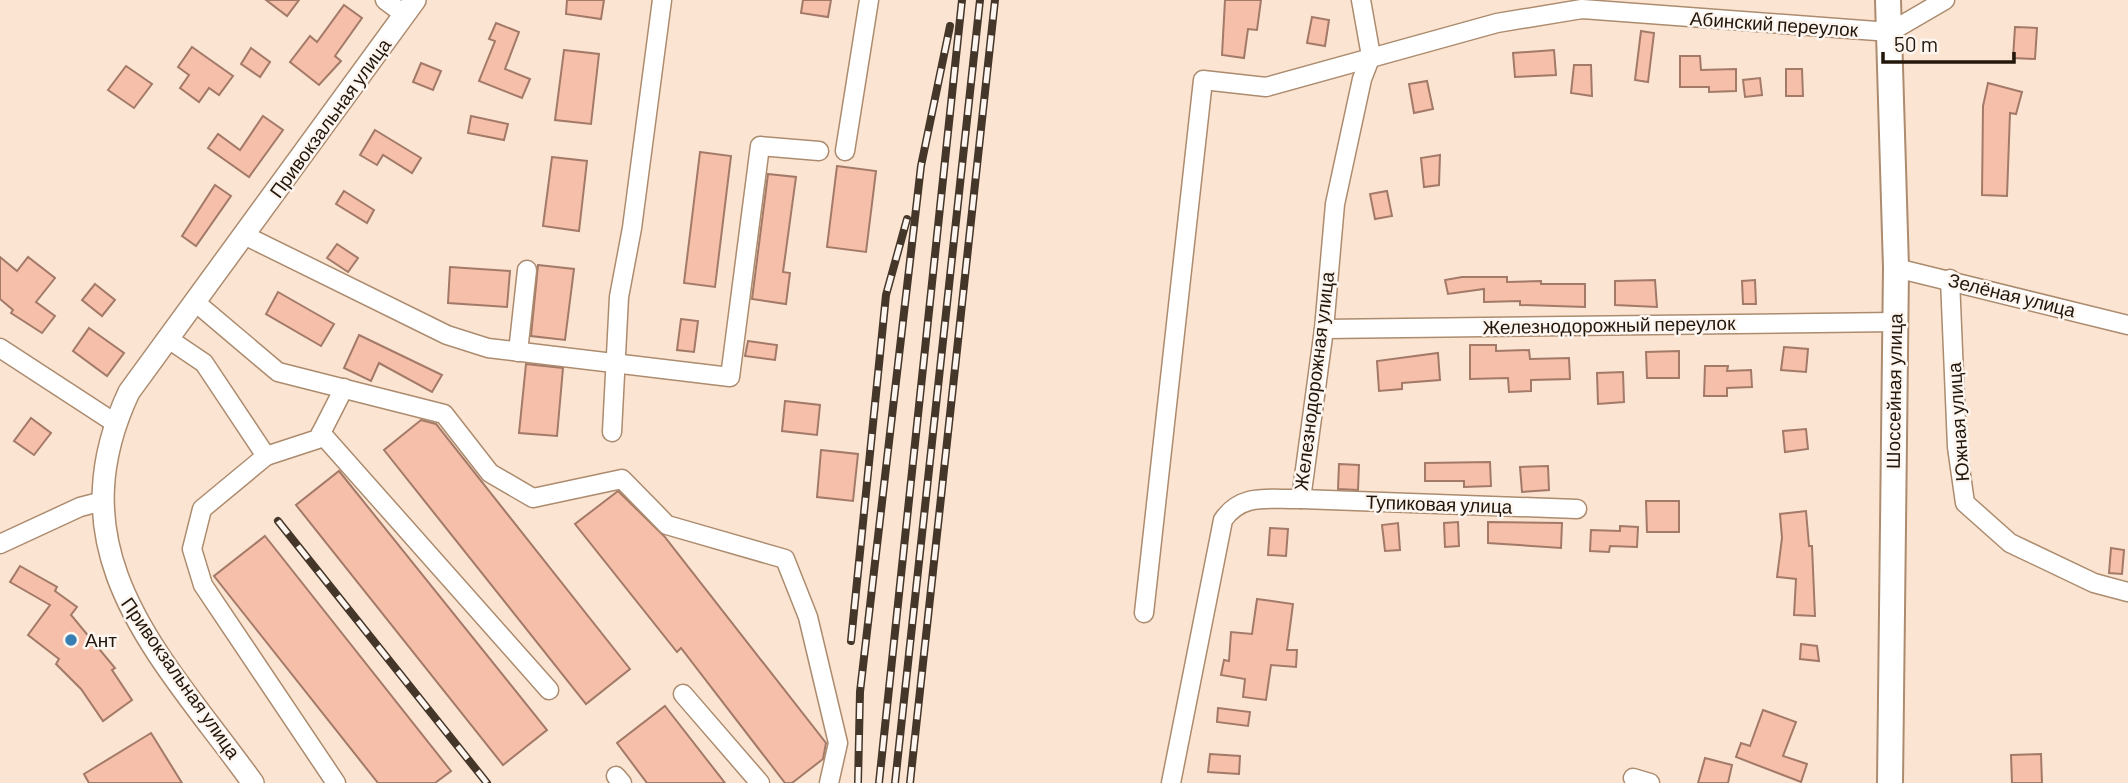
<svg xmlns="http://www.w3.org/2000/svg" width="2128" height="783" viewBox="0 0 2128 783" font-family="Barlow,sans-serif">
	<rect width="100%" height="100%" fill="#fbe5d2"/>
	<g fill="#f6bfa9" stroke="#a37968" stroke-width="2">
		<polygon points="266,0 299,0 287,16"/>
		<polygon points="567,0 604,0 601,19 566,14"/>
		<polygon points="803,0 831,0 828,17 801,13"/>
		<polygon points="1225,0 1261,0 1257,30 1248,29 1244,58 1222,55"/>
		<polygon points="344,5 362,18 335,56 341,61 319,85 290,62 310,36 317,42"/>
		<polygon points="1312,17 1329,20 1325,46 1307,43"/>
		<polygon points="496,23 519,32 505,69 530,79 522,98 479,81 495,41 489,39"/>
		<polygon points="2015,27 2037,28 2035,59 2013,58"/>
		<polygon points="1641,31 1654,33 1648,82 1635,80"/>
		<polygon points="192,47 233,76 219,95 209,88 199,102 180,88 189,75 178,67"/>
		<polygon points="251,48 270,62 260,77 241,64"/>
		<polygon points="564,50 599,54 591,124 555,120"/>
		<polygon points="1554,50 1556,75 1515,77 1513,53"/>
		<polygon points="1680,56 1700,56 1701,70 1736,69 1736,91 1709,92 1709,87 1680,87"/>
		<polygon points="421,63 441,71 433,90 413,82"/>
		<polygon points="1574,65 1591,65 1592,96 1571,93"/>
		<polygon points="126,66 152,84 134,108 108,90"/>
		<polygon points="1786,69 1802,69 1803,96 1786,96"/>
		<polygon points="1760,78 1762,95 1745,97 1743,80"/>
		<polygon points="1427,81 1433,109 1414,113 1409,84"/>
		<polygon points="1988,83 2022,92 2016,114 2010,113 2007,196 1982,195 1983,106"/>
		<polygon points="263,116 283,130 249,177 208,148 218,134 240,150"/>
		<polygon points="471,116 508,124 504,140 468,133"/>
		<polygon points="375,130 421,158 412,173 383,155 377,165 360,155"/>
		<polygon points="700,152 731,156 715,287 684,283"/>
		<polygon points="1440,155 1439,185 1424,187 1421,158"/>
		<polygon points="552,157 587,161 579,231 543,226"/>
		<polygon points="837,166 876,171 866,252 827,247"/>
		<polygon points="768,174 796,177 783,272 790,273 786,304 752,299"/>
		<polygon points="215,185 231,196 196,246 182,236"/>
		<polygon points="344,191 374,210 367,223 336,204"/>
		<polygon points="1387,191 1392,216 1375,219 1370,194"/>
		<polygon points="337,244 358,258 348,272 327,258"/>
		<polygon points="0,257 17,271 28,257 55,278 36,302 55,316 42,333 11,313 13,310 0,299"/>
		<polygon points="538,265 574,269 565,340 531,336"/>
		<polygon points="450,267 510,271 507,307 448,303"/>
		<polygon points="1462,277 1507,277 1507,282 1541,281 1541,284 1585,284 1585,307 1520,305 1520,301 1484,302 1484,289 1448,294 1445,280"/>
		<polygon points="1655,280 1657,307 1615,305 1615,281"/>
		<polygon points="1755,280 1756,304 1743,304 1742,281"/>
		<polygon points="95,284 115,300 102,316 82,300"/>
		<polygon points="278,292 334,324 321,346 266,314"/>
		<polygon points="681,319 698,321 694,352 677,350"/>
		<polygon points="89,328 124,353 107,376 73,351"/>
		<polygon points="359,335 442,375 432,392 379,363 371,381 344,368"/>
		<polygon points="748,341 777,345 775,360 745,356"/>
		<polygon points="1470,345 1496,345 1496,351 1529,350 1530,359 1569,358 1570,379 1531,380 1531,391 1509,392 1508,378 1470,379"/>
		<polygon points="1784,347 1808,349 1806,372 1781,370"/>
		<polygon points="1679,351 1679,378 1647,378 1646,352"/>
		<polygon points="1438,353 1440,380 1402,383 1402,389 1379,391 1377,361"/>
		<polygon points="526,364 563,368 557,436 519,433"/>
		<polygon points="1705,366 1728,366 1727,371 1751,370 1752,387 1727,388 1727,396 1704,396"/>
		<polygon points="1623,372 1624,402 1598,404 1597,373"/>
		<polygon points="785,401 820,405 817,435 782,431"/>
		<polygon points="31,418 51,433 34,455 14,441"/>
		<polygon points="421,420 436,424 630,669 586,704 384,450"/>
		<polygon points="1806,429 1808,449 1785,452 1783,431"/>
		<polygon points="821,450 858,454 853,501 817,497"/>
		<polygon points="1490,462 1491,486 1464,487 1464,481 1425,481 1425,463"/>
		<polygon points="1339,464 1359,465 1358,490 1338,489"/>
		<polygon points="1548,466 1549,490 1522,492 1520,467"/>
		<polygon points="339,471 547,730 503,765 296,505"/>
		<polygon points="618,491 664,536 826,743 823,759 792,783 785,783 681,648 677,652 575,524"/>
		<polygon points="1646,501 1679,501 1679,532 1647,532"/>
		<polygon points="1806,511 1809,546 1812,546 1815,616 1794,615 1796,579 1777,577 1782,538 1780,514"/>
		<polygon points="1458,522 1459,546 1445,547 1444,523"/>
		<polygon points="1488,522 1562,523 1561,548 1488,543"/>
		<polygon points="1398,523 1400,550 1385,551 1382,525"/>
		<polygon points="1620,526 1638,527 1637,547 1610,546 1609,552 1590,551 1591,530 1620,531"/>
		<polygon points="1270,528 1288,529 1286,556 1268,555"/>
		<polygon points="265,536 451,771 435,783 378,783 214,576"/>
		<polygon points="2111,548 2124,550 2122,574 2109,573"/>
		<polygon points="20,566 57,587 55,591 77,607 71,615 115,668 112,670 132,700 103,721 81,689 56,664 59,659 28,635 50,605 10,582"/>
		<polygon points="1257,599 1293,604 1287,650 1297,650 1296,667 1271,665 1266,700 1243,697 1245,679 1221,675 1224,660 1229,661 1231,632 1252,634"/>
		<polygon points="1801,644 1817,646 1819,661 1800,659"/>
		<polygon points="665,706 725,783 647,783 617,743"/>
		<polygon points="1218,708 1250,712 1248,726 1217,722"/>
		<polygon points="1763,710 1796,722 1783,756 1807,764 1801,782 1736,757 1741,743 1750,746"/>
		<polygon points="151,733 182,783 89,783 84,774"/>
		<polygon points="1210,754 1240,756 1239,774 1208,772"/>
		<polygon points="2041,754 2042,783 2012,783 2011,755"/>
		<polygon points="1705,758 1732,765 1728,783 1698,783"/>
	</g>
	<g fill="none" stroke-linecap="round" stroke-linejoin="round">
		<g stroke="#ac8b6e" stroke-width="21">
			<g id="minor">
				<polyline points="385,0 405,15"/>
				<polyline points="845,151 869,0"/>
				<polyline points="244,235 447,335 488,348 730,377 760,146 819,151"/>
				<polyline points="1896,268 2128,325"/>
				<polyline points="1950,279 1957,447 1965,503 2010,543 2094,583 2128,592"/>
				<polyline points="194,301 278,372 444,414 490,473 533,498 622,479 667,525 785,559 808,617 838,743 829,783"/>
				<polyline points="1324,329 1895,322"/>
				<polyline points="167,338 204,363 266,456 202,509 192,549 203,585 336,783"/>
				<polyline points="0,348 115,423"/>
				<polyline points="518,352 527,270"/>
				<polyline points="612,432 619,297 632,228 662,0"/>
				<polyline points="321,433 549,690"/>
				<polyline points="266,456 318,439 344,388"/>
				<polyline points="1301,499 1577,509"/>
				<polyline points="0,544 80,507 103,501"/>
				<polyline points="1144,613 1203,80 1266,87 1497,23 1582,9 1890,32 1945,0"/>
				<polyline points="683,694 760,783"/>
				<polyline points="616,776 622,783"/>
				<polyline points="1633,778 1650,783"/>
				<path d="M1171,783L1223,520C1242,492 1270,500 1301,499L1324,329L1335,204L1362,79L1371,56L1361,0"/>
			</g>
		</g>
		<g stroke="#ac8b6e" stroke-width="24">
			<path id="major" d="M253,783C163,658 52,556 129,392L415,0"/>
		</g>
		<g stroke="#ac8b6e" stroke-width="28">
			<polyline id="highway" points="1888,0 1896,268 1890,783"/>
		</g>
		<use href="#minor" stroke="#fff" stroke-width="18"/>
		<use href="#major" stroke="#fff" stroke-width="21"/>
		<use href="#highway" stroke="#fff" stroke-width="24"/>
		<g stroke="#45362a" stroke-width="8">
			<g id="rail">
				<polyline points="278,521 487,783"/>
				<polyline points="851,641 886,295 907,219"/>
				<polyline points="858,783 860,692 921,166 950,26"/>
				<polyline points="879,783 962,0"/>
				<polyline points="895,783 980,0"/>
				<polyline points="910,783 995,0"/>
			</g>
		</g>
		<use href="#rail" stroke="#fdf5ef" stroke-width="5" stroke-dasharray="16" stroke-linecap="butt"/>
	</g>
	<circle fill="#377fb3" stroke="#fdf5ef" stroke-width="2.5" cx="71" cy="640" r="7"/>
	<g text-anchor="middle" stroke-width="5" stroke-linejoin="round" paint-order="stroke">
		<g font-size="19" fill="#23160b" stroke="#fdf5ef">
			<text transform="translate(1774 24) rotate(4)" y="7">Абинский переулок</text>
			<text transform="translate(330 118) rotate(-54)" y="7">Привокзальная улица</text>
			<text transform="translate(2012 295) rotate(14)" y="7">Зелёная улица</text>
			<text transform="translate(1609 325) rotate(-1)" y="7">Железнодорожный переулок</text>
			<text transform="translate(1314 381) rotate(-83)" y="7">Железнодорожная улица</text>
			<text transform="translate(1894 391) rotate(-89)" y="7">Шоссейная улица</text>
			<text transform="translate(1958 422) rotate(-94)" y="7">Южная улица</text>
			<text transform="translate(1439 504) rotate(2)" y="7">Тупиковая улица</text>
			<text transform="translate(181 678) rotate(55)" y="7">Привокзальная улица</text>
		</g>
		<g font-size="19" fill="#23160b" stroke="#fdf5ef" text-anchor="start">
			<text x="85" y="647">Ант</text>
		</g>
	</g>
	<path d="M1883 52v10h131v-10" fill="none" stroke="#23160b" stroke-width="3.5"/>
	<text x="1894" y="52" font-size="21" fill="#23160b" stroke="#fdf5ef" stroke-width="5" paint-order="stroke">50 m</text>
</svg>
